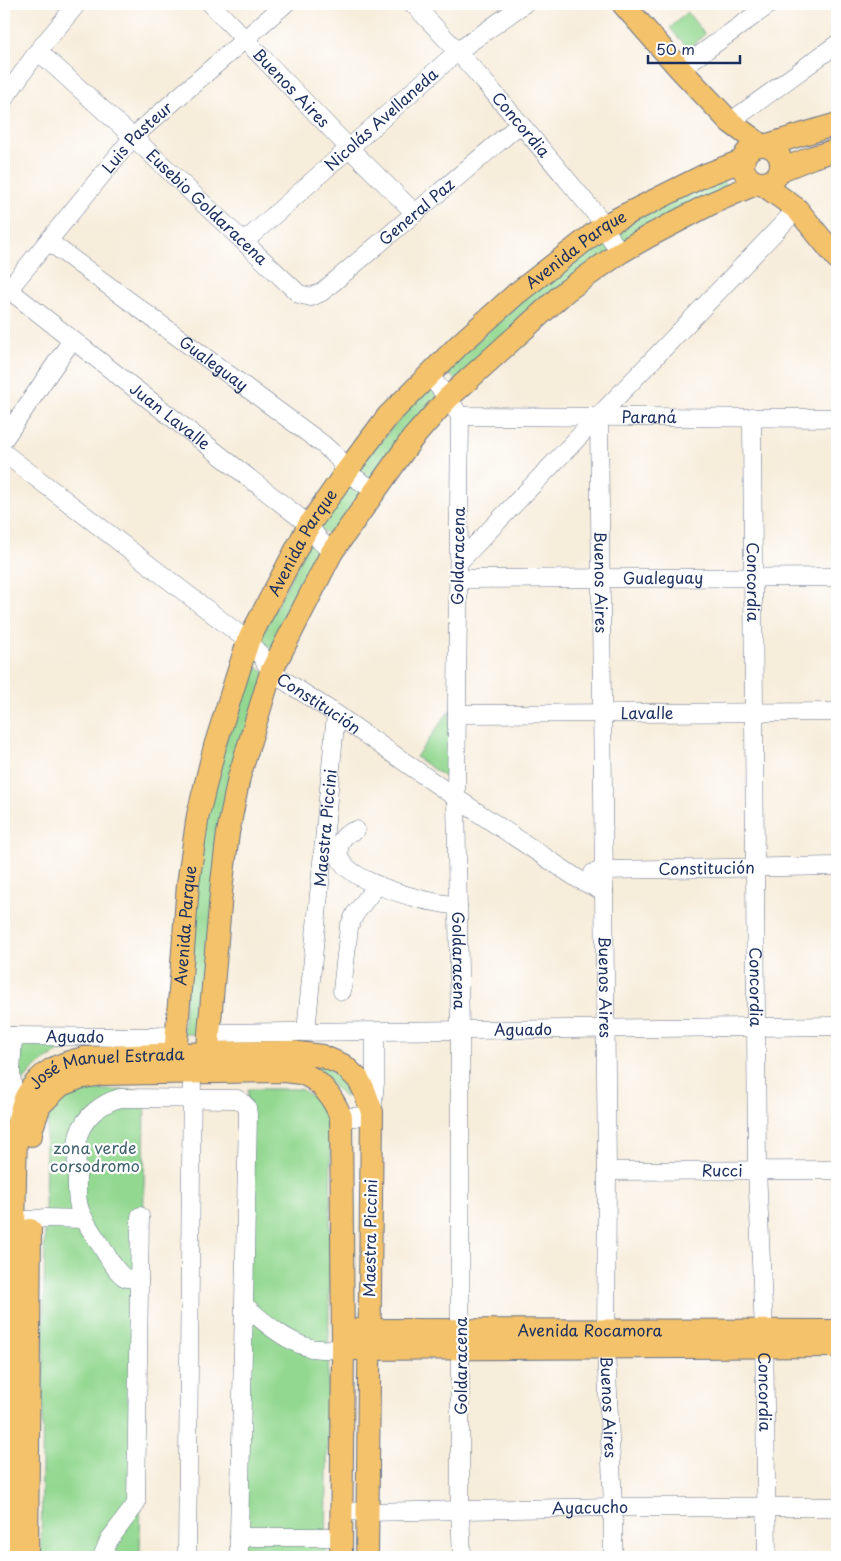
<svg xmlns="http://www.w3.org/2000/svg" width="841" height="1561" viewBox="0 0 841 1561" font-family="'Playpen Sans',sans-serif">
	<rect width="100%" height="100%" fill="#fff"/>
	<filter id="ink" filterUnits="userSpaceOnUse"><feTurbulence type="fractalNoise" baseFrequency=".02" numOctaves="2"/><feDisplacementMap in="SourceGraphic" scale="10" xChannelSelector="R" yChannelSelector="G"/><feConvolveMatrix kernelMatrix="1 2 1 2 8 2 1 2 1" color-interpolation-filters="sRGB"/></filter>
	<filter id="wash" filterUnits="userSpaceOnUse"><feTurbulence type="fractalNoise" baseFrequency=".0096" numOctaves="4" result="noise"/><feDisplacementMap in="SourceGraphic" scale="20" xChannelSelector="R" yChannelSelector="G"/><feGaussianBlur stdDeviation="1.12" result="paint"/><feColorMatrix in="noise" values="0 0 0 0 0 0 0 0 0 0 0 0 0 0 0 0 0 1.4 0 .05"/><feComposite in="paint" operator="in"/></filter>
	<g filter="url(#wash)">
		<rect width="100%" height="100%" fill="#f7eddb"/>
		<g fill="#93d890" stroke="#578477">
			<polygon points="687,12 705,34 689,49 670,28"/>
			<polygon points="719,175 728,189 623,246 611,230"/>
			<polygon points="601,239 611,252 455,380 445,370 550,276"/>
			<polygon points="429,386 440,398 373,481 355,470"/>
			<polygon points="347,480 364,492 335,539 316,526"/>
			<polygon points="310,540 324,553 273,650 259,641"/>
			<polygon points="251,664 266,673 203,1034 183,1034 193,884 215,775"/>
			<polygon points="450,710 449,780 416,757"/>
			<path d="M21,1042L148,1043C122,1044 91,1044 66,1050C48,1055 29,1071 20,1086Z"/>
			<polygon points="223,1058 321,1062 355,1089 344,1097 318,1071"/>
			<polygon points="248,1089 300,1089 317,1099 329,1120 331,1145 326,1557 238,1557"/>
			<polygon points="79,1090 145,1090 140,1557 41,1557 46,1135 49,1116 64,1098"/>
		</g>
	</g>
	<g filter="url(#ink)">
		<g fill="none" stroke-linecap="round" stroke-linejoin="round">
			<g stroke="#68728a" stroke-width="19">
				<g id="minor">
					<path id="s1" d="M211,4L349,148L414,212"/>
					<path id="s2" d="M413,4C481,74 542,150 605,225L612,241L621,252"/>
					<path id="s3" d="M38,51L133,137L299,294L311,297L322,292L520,124"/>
					<polyline points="680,69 770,4"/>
					<polyline points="4,99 38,51 77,4"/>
					<polyline points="730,122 837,44"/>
					<path id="s4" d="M48,241L324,445L338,458L346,472L375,491"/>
					<path id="s5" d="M244,242L458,51L524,4"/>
					<path id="s6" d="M4,286L309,525L320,541L332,552"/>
					<path id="s7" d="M8,290L133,137L285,4"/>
					<path id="s8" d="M429,375L448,398L460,416L456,798L460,1031V1511L462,1557"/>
					<path id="s9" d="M460,416L837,418"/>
					<path id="s10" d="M599,416L607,1171L606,1349L613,1507V1557"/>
					<path id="s11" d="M752,417L757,1169L764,1331L767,1557"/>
					<polyline points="4,439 72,340"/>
					<path id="s12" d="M4,453L248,641L262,657L271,672L336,714L456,798L578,879L604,892"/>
					<polyline points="459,562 797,209"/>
					<path id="s13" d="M458,579L837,577"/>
					<path id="s14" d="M457,714L837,712"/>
					<path d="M356,830C346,833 340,839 339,849C333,875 401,894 420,899C432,902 445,904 458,906"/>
					<path id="s15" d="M593,873L603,870L837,866"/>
					<polyline points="342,991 349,927 355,914 377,885"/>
					<path id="s16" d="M306,1032L336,714"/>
					<path id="s17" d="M209,1033L837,1026"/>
					<path id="s18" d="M4,1036L148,1037L176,1035"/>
					<polyline points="13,1036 11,1073 16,1120"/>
					<polyline points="341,1117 356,1117 372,1112 375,1083 375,1032"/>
					<path id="s19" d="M607,1171L837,1170"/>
					<polyline points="9,1220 30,1220 45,1218 84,1219"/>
					<path d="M139,1279C135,1279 128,1279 124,1277C114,1270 108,1256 101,1246C94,1235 85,1223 80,1210C76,1200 77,1187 77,1176C77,1163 75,1147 79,1134C85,1116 102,1103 120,1098L237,1099L242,1102L247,1107L248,1115L239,1537"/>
					<path d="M245,1306C264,1322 286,1342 311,1348C321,1350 333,1349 343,1349"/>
					<path id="s20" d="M342,1511L367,1512L613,1507H837"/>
					<polyline points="102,1557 109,1540 136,1504 140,1216"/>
					<polyline points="187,1557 192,1073"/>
					<polyline points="239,1557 239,1537 342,1537"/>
				</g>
			</g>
			<g stroke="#68728a" stroke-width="24">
				<g id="major">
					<polyline points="623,4 680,69 730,122 761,145"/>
					<circle cx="762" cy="164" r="19"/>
					<polyline points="767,145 837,124"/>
					<polyline points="781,170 813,157 837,150"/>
					<polyline points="762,184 797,209 837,258"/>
					<polyline points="207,1069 209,1033 222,882 228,833 239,777 271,672 332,552 412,439 448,398 566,291 621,252 651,235 712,203 758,183"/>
					<path id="s21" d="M174,1070L188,884L198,815L215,746L248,641L309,525L346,472L388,416L459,345L516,294L605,225L705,175L744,160"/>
					<path d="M31,1135V1131L40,1105L61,1085L79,1078L102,1074L284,1071C290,1072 297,1072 303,1074C322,1081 334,1100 341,1117L343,1349L341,1557"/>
					<path id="s22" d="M356,1330L837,1331"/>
					<polyline points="354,1349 837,1346"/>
					<path id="s23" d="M9,1557V1487L16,1129C20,1119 21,1105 27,1095C41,1071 58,1064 84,1058L208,1053L291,1052L322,1056L343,1065L358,1079L364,1090L372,1112L367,1557"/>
					<polyline points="27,1557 30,1230"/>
				</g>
			</g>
			<use href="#minor" stroke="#fff" stroke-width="18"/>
			<use href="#major" stroke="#f3c26a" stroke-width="22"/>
		</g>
	</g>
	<g text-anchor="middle" stroke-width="4.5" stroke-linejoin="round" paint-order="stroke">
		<g font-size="16" fill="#1b2f5e" stroke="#fff">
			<text dy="6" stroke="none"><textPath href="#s1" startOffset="116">Buenos Aires</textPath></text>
			<text dy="6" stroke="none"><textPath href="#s5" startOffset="184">Nicolás Avellaneda</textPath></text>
			<text dy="6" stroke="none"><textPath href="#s2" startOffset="162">Concordia</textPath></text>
			<text dy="6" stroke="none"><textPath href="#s7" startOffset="200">Luis Pasteur</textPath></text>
			<text dy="6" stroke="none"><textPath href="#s3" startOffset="230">Eusebio Goldaracena</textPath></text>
			<text dy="6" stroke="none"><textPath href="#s3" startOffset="505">General Paz</textPath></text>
			<text dy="6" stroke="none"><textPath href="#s21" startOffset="955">Avenida Parque</textPath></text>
			<text dy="6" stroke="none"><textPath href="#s4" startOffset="206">Gualeguay</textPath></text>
			<text dy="6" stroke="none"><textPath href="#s9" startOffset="189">Paraná</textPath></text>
			<text dy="6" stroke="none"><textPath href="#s6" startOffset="211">Juan Lavalle</textPath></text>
			<text dy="6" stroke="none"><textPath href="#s21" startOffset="550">Avenida Parque</textPath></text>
			<text transform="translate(458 556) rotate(-89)" y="6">Goldaracena</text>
			<text dy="6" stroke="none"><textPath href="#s13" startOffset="205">Gualeguay</textPath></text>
			<text dy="6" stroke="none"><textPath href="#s10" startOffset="166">Buenos Aires</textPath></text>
			<text dy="6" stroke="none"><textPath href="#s11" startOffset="165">Concordia</textPath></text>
			<text dy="6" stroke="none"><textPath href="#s12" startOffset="404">Constitución</textPath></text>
			<text dy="6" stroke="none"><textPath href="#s14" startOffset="190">Lavalle</textPath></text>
			<text dy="6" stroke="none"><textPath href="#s16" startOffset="205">Maestra Piccini</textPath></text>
			<text dy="6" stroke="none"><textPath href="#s15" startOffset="114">Constitución</textPath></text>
			<text dy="6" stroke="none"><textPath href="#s21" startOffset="145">Avenida Parque</textPath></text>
			<text dy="6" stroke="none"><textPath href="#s8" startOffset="596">Goldaracena</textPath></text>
			<text dy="6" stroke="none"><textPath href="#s10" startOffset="571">Buenos Aires</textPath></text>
			<text dy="6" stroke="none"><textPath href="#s11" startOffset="570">Concordia</textPath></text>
			<text dy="6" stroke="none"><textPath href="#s17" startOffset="314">Aguado</textPath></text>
			<text dy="6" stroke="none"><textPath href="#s18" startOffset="71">Aguado</textPath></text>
			<text dy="6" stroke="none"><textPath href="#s23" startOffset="554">José Manuel Estrada</textPath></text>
			<text dy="6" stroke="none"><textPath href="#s19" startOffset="115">Rucci</textPath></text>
			<text transform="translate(370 1238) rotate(-89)" y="6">Maestra Piccini</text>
			<text dy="6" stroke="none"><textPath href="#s22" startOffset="234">Avenida Rocamora</textPath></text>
			<text transform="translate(461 1366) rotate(-90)" y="6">Goldaracena</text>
			<text dy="6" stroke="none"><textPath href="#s11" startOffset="975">Concordia</textPath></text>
			<text dy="6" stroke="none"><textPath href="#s10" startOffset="991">Buenos Aires</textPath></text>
			<text dy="6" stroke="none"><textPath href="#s20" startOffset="248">Ayacucho</textPath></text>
		</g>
		<g font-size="16" fill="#3f626d" stroke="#fff">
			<text x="95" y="1154">zona verde<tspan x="95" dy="18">corsodromo</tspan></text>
		</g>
	</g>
	<rect width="841" height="1561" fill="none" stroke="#fff" stroke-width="20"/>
	<path d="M648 55v8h92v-8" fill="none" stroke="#1b2f5e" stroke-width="2.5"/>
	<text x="656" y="55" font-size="15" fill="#1b2f5e" stroke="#ffffff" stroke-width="4" paint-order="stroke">50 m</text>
</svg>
